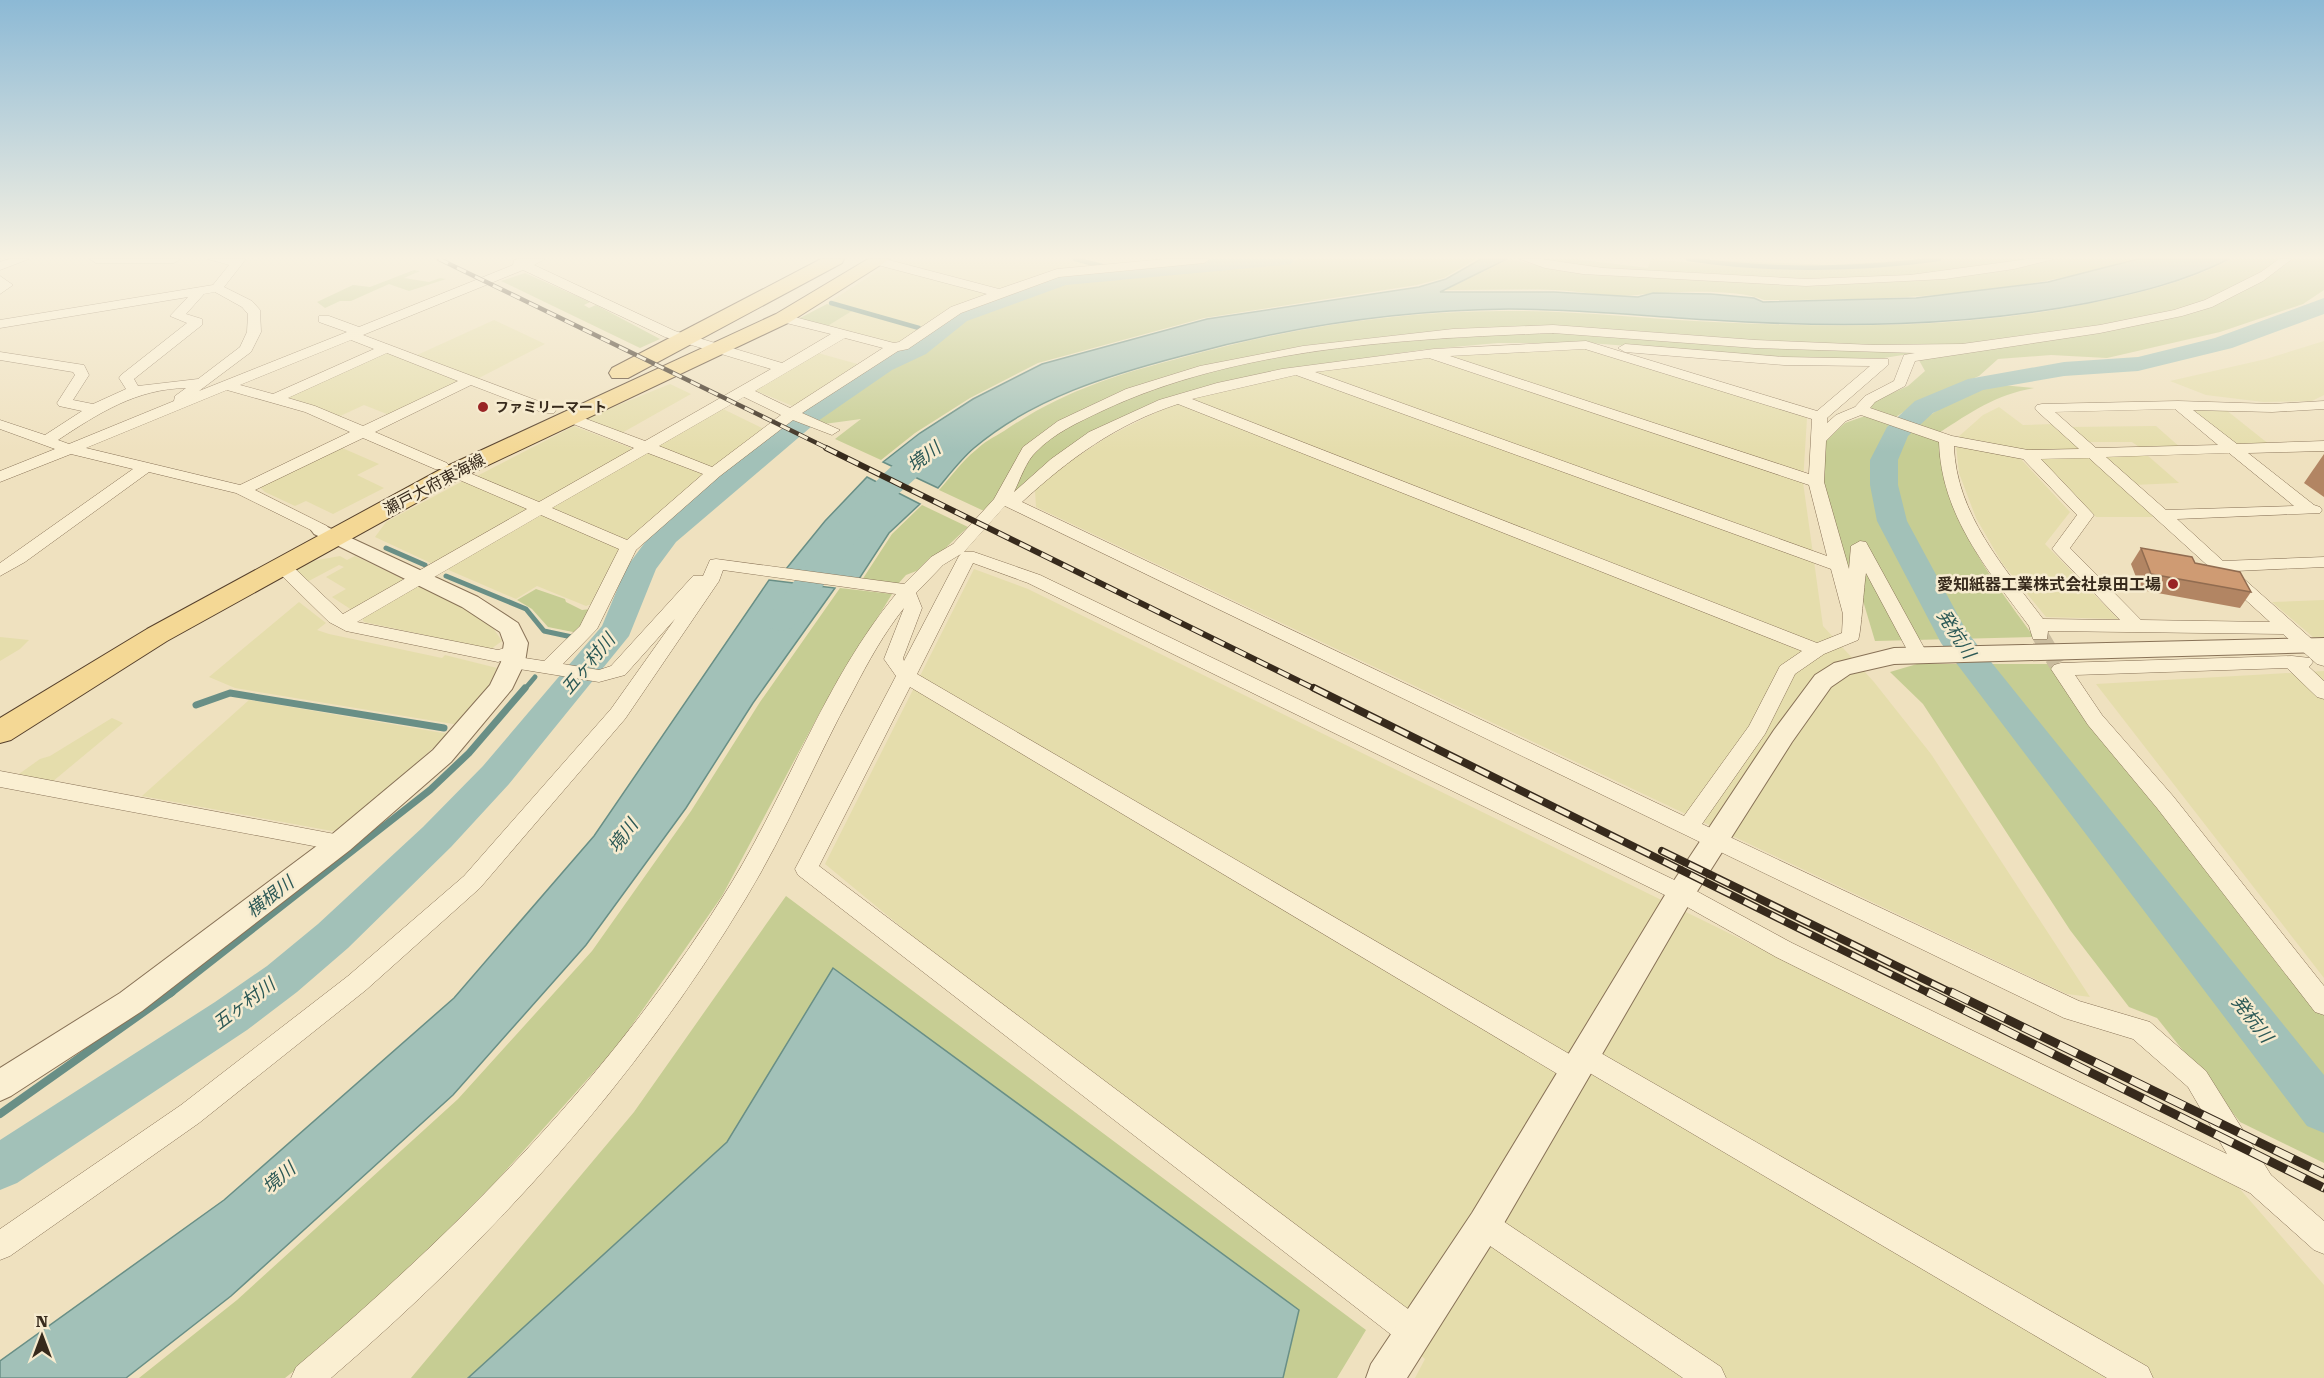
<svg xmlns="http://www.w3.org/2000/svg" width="2324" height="1378" viewBox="0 0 2324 1378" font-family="'Roboto Serif','Noto Sans JP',serif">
	<rect width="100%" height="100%" fill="#efe1bf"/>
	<g fill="#e5ddac">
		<polygon points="895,259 1071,259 1100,266 999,289 896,263 893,260"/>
		<polygon points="884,267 889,267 992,292 924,328 831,301"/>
		<polygon points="852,311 921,330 894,345 826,327"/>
		<polygon points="494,320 545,344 477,379 415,356"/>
		<polygon points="2324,341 2324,395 2312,401 2263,402 2206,395 2170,381 2266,359"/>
		<polygon points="1586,348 1807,418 1803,482 1823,626 1874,682 1931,754 2090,997 2067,994 1036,507 1035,490 1063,466 1109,436 1169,406 1229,385 1424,356"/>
		<polygon points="389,352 460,380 459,383 392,416 364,405 338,417 285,400 286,396"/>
		<polygon points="818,353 861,365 795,407 754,390"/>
		<polygon points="670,384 691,394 620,434 584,419"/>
		<polygon points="2221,406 2270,445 2236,446 2185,407"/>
		<polygon points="719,407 766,430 712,469 654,447"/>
		<polygon points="1999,407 2023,425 2053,424 2082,451 2025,451 1957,438 1983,415"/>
		<polygon points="574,426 631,448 630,452 545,503 537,503 477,476"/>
		<polygon points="2156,426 2182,449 2142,449 2132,442 2084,442 2068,427"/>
		<polygon points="1956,445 2019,457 2070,512 2045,544 2118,619 2046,617 2002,563 1976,518 1959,473"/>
		<polygon points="340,447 379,464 357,475 384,488 333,514 306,501 295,506 265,492 259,486"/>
		<polygon points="648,453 702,474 703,478 633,539 626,541 552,508 552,505"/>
		<polygon points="2147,455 2179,483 2133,485 2100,457"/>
		<polygon points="2090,457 2157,517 2096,517 2040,458"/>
		<polygon points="463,481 526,508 525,512 435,565 375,537 386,522"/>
		<polygon points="542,515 621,548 594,603 586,606 537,586 516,599 444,568"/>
		<polygon points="340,556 347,560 355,556 403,579 400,585 355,612 332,597 346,589 326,577 344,567 339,565 305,583 294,571 312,561"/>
		<polygon points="974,569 1028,589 2232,1180 2324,1285 2324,1378 1415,1378 1425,1359 825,864"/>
		<polygon points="423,586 469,610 493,628 502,641 491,649 364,622 362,619 411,587"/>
		<polygon points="2324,600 2324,637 2313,637 2272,602"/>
		<polygon points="299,602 326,623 317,630 329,634 442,658 445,655 497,668 486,691 459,725 235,688 209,677"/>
		<polygon points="0,637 29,640 20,649 0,661"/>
		<polygon points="2324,671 2324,978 2096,684"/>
		<polygon points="249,700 449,734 343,828 332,831 142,796"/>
		<polygon points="112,718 123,723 52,782 19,774 40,759 50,756"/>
	</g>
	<g fill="#c6cd93">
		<polygon points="1301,259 1476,259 1444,278 1417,285 1204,318 1038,363 970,398 915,433 881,460 835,439 861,419 824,424 815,421 886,366 922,351 963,317 1066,282 1173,270 1261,266"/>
		<path d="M1510,259L1531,264L1536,261L1533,259H1574L1648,268L1651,259L1707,264L1710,260L1829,265L1926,259H2133C2015,297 1886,300 1764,300C1736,288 1668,292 1637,295C1611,298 1581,291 1555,290C1519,289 1482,290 1445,290Z"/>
		<path d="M2232,259H2324V290L2303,304L2220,332L2107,358L2051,355L1998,359L1979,376L1921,401L1894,418L1868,409L1874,401L1908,386L1925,371L1915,353L1884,358H1778L1590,343H1498L1420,350L1293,369L1168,399L1056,456L1012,494L984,511L939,490C951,477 962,461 976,450C984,442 994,437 1004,431C1063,391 1115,375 1184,357C1289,328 1401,310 1511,311C1579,311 1646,319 1714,322C1840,328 1967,329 2091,303C2140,293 2187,282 2232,259Z"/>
		<polygon points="414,270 420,271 404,278 429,282 440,278 446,279 409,291 389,284 351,301 340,301 325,308 317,302 353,285 370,287"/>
		<polygon points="525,273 590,302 584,305 589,308 596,305 660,339 640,348 501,281"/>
		<polygon points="827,304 852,311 826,327 798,319"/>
		<path d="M1991,384L2034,388C1995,395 1971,412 1939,433L1914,425L1951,402Z"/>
		<path d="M1865,416L1939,440C1945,519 1989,575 2034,637L1875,641L1861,594L1844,567L1823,483L1824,442L1845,423Z"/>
		<polygon points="922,505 968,527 924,568 906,575 897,585 862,580 892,534"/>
		<polygon points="840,588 892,594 819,714 722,896 618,1045 475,1205 328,1344 285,1378 139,1378 237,1300 458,1099 592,951 691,811 760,702"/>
		<polygon points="536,589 565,599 566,602 582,610 591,609 578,633 548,627 532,609 517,600"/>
		<polygon points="1917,664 2050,664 2089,721 2324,1012 2324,1163 2240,1122 2157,1018 2129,1007 2070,930 1923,704 1890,672"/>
		<polygon points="786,896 1366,1330 1337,1378 411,1378 634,1112"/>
	</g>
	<g fill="#a2c1b8" stroke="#698f86" stroke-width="1.5">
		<path d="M1481,259H1507L1440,292H1554L1638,297L1653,293L1711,294L1754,298L1763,302L1916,298L2048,282L2138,259H2229C2184,282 2137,293 2088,303C1965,327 1837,328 1711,320C1644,316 1577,309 1509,309C1399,310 1288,327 1182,356C1109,375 1033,398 974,448C961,459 949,475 938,488L883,462L920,433L973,399L1042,364L1207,319L1419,287L1446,279Z"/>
		<polygon points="867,477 920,504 889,533 859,579 786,569 825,521"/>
		<polygon points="769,580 835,588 753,703 686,808 586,945 453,1095 231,1296 126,1378 0,1378 0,1361 224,1200 454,998 594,836"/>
		<polygon points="833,968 1299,1310 1283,1378 468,1378 727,1142"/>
	</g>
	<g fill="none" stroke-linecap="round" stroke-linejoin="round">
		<g stroke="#698f86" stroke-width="4.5">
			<polyline points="1075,259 1102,266"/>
			<path d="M1688,259C1769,271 1858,270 1939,259"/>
			<polyline points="831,303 919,328"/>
			<polyline points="930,332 936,333"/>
		</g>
		<g stroke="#698f86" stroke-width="5">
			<polyline points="386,548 425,565"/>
			<polyline points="446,576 526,609 544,631 572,637"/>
			<polyline points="524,690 535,677"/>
		</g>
		<g stroke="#698f86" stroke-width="7">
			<polyline points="196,705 230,693 444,728"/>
			<polyline points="170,994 430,790 469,753 525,688"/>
		</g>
		<polyline stroke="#698f86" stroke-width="8" points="0,1114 172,992"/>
		<g fill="#a2c1b8" fill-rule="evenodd">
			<polygon points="1211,259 1294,259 1291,264 1283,265 1066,285 967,321 926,354 892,370 818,421 676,542 656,569 629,636 509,784 451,847 348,948 297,992 247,1030 17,1183 0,1190 0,1140 215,1002 267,966 318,924 423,827 483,766 602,626 626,568 654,530 800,409 874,360 908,344 951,311 1063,272"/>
			<polygon points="2324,298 2324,314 2232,348 2138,371 2064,376 1983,390 1933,413 1908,436 1898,460 1898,485 1907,521 1967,632 2324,1075 2324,1133 2307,1126 1941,643 1877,521 1870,485 1870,460 1887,427 1915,401 1968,379 2064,362 2138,357 2215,338"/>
			<path d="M941,435L951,437L955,443L877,513L792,628L781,631L770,628L765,621L770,614C805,568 887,448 941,435Z"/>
		</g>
		<polyline stroke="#cabc9e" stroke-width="17" stroke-dasharray="17 9" stroke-linecap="butt" points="2040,635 2057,664"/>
		<g stroke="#887257" stroke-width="1">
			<g id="minor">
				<polygon points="10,259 29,259 0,270 0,262"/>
				<polygon points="90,259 180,259 174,263 96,263"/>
				<path d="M208,259H246L224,287L252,301L260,310L261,332L251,352L199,391L347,332L319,322V316H329L359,327L513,265L514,260L518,259H545L534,265L675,331L782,363L831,334L778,321V315L783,314L894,343L899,342L951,307L987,294L874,264L873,259H885L999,289L1057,269L1165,259H1210L1204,263L1059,277L961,313L908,349L898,351L802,413L840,430L832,435L793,420L720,476L636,550L597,629L563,664L599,670L611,666L693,576H703L710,560L716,559L904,584L931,557L953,544L994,499L1023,447L1058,421L1126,389L1200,366L1303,346L1453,329L1553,325L1755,340L1874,345L1962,344L2100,325L2174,310L2205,300L2261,272L2279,259H2292L2263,281L2212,307L2182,316L2100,333L1915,361L1905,386L1875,402L1870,408L1952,436L2028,450L2079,449L2037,411L2035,408L2037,405L2042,404L2178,401L2272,404L2324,401V409L2272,412L2193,410L2237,444L2324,441V451L2248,453L2314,505L2320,507L2322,510L2320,513L2177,519L2223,561L2324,557V567L2235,571L2324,650V666L2317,664L2283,634L2048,631L2047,639H2033L2029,626C1987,569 1941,515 1939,442L1861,415L1846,421L1826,441L1824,482L1849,569L1851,546L1860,541L1866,542L1928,655L1926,659H1912L1866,573C1864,584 1861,635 1858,640L1824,654L1795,674L1765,734L1702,824L2079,1001L2150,1022L2206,1071L2271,1175L2324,1221V1254L2314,1250L2250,1193L1776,957L1673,899L1028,583L973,563L917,674L1571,1055L1574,1048L1583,1045L1592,1048L2148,1367L2153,1378H2107L1588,1072L1584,1079L1575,1083L1566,1079L910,687L819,866L1424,1321L1428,1332L1424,1343L1413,1347L1402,1343L798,875L795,869L896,676L884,659L904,608C884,633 868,662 853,691C816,759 786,832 746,898C636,1081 492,1240 331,1378H291L296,1367C462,1227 618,1069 732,882C789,788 825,680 896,594L723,570L719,581L625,719L480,888L366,990L199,1123L10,1256L0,1260V1229L181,1105L348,976L464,876L611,709L675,619L625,675L599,682L513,668L506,666L504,660L498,662L346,631L329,622L277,571L274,567L277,563H289L343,614L527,509L448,475L446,472L448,469H460L539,502L634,448L563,420L561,417L563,414H573L645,441L771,369L665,337L523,270L363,335L554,407L556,410L554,413H544L471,385L375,432L447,463L449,466L447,469H435L363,438L255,490L327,526L329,530L327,534L321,535L236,493L149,472L25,562L0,576V563L133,469L71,454L0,482V471L55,449L0,429V420L45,435L82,411L59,406L57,403L75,375L73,372L0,360V352L84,365L89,375L73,400L93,404L126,389L119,378L121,375L187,323L170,316L188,297L0,328V320L213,285L229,265ZM215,292L242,307L248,314L247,332L240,347L198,379L138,386L134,379L202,325V319L186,314L204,294ZM1553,333L1755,348L1915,353L1904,355L1894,381L1865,396L1855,407L1836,415L1827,423V418L1888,365V359L1784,357L1625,344L1618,348L1625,352L1784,365L1870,366L1817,411L1586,341L1434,349L1282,369L1217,383L1159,400L1089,432L1051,459L1014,492C1020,480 1026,461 1036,452C1054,433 1079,422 1102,411C1238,347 1405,339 1553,333ZM845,338L883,348L790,408L755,391ZM351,340L374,349L273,394L240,385ZM1585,349L1812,419L1809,474L1450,356ZM387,353L458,381L363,426L315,406L288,398ZM1429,358L1809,485L1827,556L1315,372ZM1296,375L1831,569L1843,614L1842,633L1817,643L1192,399ZM186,388L175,396L174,401L69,444L58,440C99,413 136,389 186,388ZM227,390L305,412L350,432L240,485L86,448ZM744,397L781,415L712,467L659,446ZM1178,404L1802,651L1780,666L1749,726L1684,816L1022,502C1069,459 1116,424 1178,404ZM2175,409L2218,445L2096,448L2055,412ZM1954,446L2023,459L2077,515L2052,549L2120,620L2043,619C2004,567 1956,514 1954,446ZM648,453L703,474L627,540L552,508ZM2229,453L2294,506L2166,510L2106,457ZM2089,458L2270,622L2141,620L2070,548L2094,515L2041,459ZM1005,506L2064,1018L2133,1039L2188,1087L2227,1154L1792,943L1689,887L1040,575L974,552H964ZM541,515L619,549L580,626L544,661L518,657L524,651L522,647L515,645L498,650L357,622ZM961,554L959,556L904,661L903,658L922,608L916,593L943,565Z"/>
				<polygon points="1520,259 1541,259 1603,268 1806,279 1910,275 2028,259 2054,259 2014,269 1945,279 1806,286 1583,274 1545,268"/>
				<polygon points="0,276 13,285 0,294"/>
				<polygon points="2292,656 2310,658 2313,662 2309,667 2324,681 2324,699 2317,697 2287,668 2075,675 2102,715 2173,796 2324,986 2324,1015 2315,1012 2157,808 2088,725 2051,669 2054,665 2061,663"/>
				<polygon points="0,771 340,835 348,837 351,843 348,849 340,851 0,787"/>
				<polygon points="1484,1211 1494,1215 1721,1367 1726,1378 1683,1378 1474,1235 1470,1225 1474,1215"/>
			</g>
		</g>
		<g stroke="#887257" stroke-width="2">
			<g id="tertiary">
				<polygon points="321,524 478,597 518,623 528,643 525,662 512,689 451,762 350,850 142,1011 11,1096 0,1101 0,1068 120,993 330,836 433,750 490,685 501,662 504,643 500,632 462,607 314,534 311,530 314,526"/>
				<polygon points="2324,638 2324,652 1894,664 1850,674 1831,687 1792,742 1691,901 1496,1237 1407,1378 1366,1378 1371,1364 1472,1213 1671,885 1774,730 1815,675 1834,663 1894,648"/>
			</g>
		</g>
		<g stroke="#56402c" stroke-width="2">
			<g id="primary">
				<polygon points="821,259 844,259 842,263 628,378 612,378 609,373 612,368"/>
				<polygon points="868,259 890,259 790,322 463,477 167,641 11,740 0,743 0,718 147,629 445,467 776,314"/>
			</g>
		</g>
		<use href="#minor" fill="#faefd2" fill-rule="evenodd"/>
		<use href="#tertiary" fill="#faefd2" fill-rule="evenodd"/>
		<use href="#primary" fill="#f4d895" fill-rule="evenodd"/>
		<g stroke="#372a1c" stroke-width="4.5">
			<polyline id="rail-far3" points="439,259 829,449"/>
		</g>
		<g stroke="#372a1c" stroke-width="6">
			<polyline id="rail-far2" points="826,448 1317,690"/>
		</g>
		<g stroke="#372a1c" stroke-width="8">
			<g id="rail-far1">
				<polyline points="1314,688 1931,994"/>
				<polyline points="1662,851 1954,994"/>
			</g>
		</g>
		<g stroke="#372a1c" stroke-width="9">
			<g id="rail">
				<polyline points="1928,992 2324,1188"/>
				<polyline points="1951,992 2324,1174"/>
			</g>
		</g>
		<use href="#rail-far3" stroke="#f6ebcf" stroke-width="3" stroke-dasharray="10" stroke-linecap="butt"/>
		<use href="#rail-far2" stroke="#f6ebcf" stroke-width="4" stroke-dasharray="12" stroke-linecap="butt"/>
		<use href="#rail-far1" stroke="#f6ebcf" stroke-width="5" stroke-dasharray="15" stroke-linecap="butt"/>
		<use href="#rail" stroke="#f6ebcf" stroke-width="7" stroke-dasharray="20" stroke-linecap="butt"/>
	</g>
	<g fill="#b28563">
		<polygon points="2324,454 2324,497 2304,483"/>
		<polygon points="2141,548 2251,592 2240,608 2141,590 2131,564"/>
	</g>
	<polygon fill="#cf9b73" stroke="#916c50" stroke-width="1.5" points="2141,548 2192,557 2195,563 2240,572 2251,592 2151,574"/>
	<linearGradient id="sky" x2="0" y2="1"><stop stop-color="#8cb9d5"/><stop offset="0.57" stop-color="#f8f2e2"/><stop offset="1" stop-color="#f8f2e2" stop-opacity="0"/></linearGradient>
	<rect width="2324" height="452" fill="url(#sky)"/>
	<g fill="#992525" stroke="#f6ebcf" stroke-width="2">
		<circle cx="483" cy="407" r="6"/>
		<circle cx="2173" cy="584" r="6"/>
	</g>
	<g text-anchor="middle" stroke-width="5" stroke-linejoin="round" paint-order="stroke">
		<g font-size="14" font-weight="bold" fill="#372a1c" stroke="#f6ebcf" text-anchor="start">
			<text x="495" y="412">ファミリーマート</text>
		</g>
		<g font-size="16" fill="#372a1c" stroke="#f6ebcf">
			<text transform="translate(434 484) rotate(-28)" y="6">瀬戸大府東海線</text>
		</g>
		<g font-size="16" font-weight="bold" fill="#372a1c" stroke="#f6ebcf" text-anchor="end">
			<text x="2161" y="590">愛知紙器工業株式会社泉田工場</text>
		</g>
		<g font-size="18" font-style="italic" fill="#2b5855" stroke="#f6ebcf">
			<text transform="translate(924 457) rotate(-37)" y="6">境川</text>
			<text transform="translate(1956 634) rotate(57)" y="6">発杭川</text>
			<text transform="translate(588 664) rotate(-50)" y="6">五ヶ村川</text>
			<text transform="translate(623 836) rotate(-53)" y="6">境川</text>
			<text transform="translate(270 897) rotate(-38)" y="6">横根川</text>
			<text transform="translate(244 1004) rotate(-37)" y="6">五ヶ村川</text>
			<text transform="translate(2252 1019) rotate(52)" y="6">発杭川</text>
			<text transform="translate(279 1178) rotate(-40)" y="6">境川</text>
		</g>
	</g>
	<g transform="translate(42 1336)" stroke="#f6ebcf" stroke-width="4.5" paint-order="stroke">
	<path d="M0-4.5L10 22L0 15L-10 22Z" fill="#372a1c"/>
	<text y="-9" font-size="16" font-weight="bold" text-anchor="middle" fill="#372a1c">N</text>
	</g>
</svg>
